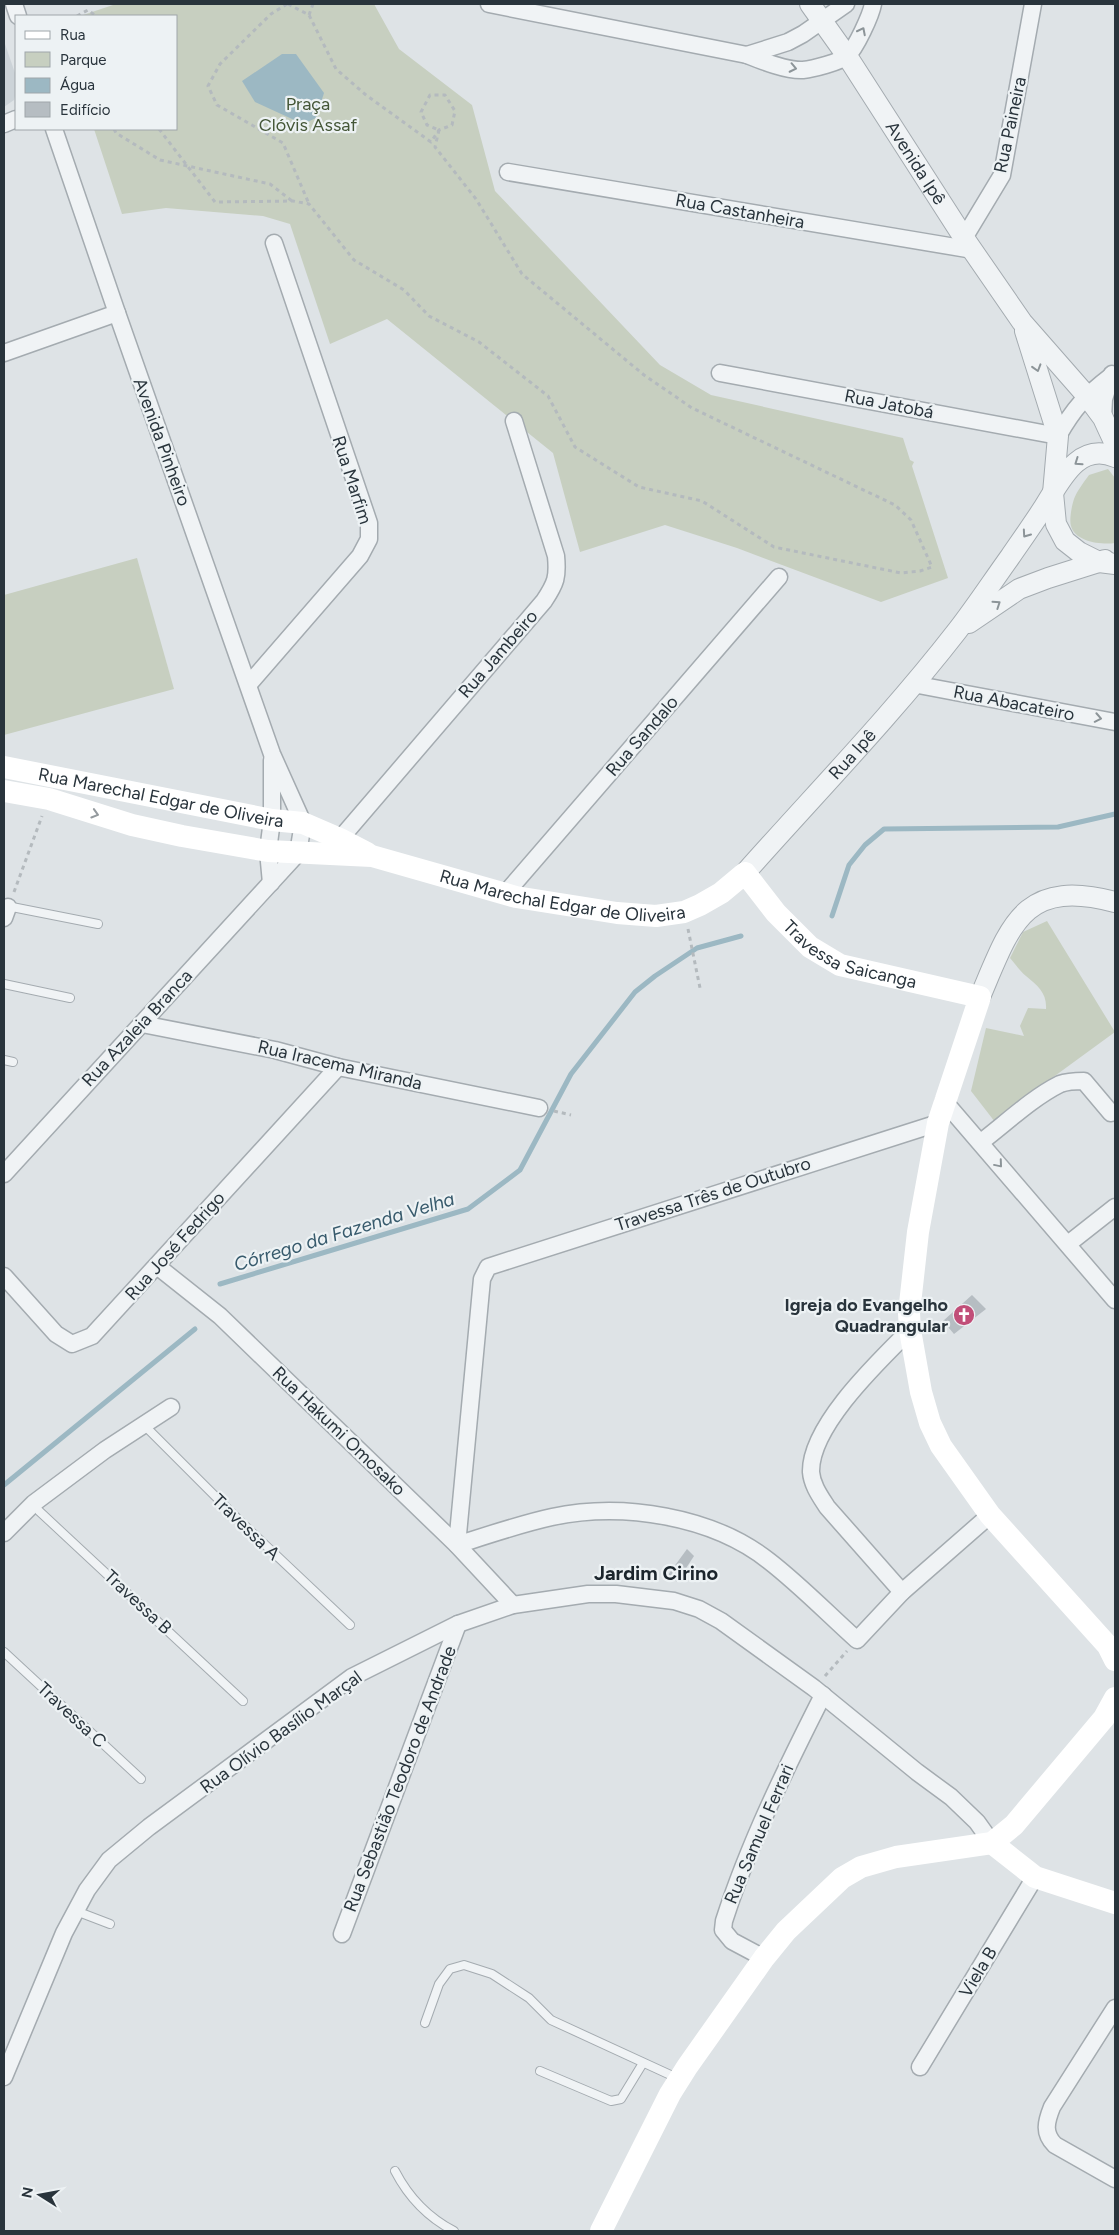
<svg xmlns="http://www.w3.org/2000/svg" width="1119" height="2235" viewBox="0 0 1119 2235" font-family="Figtree,sans-serif">
	<rect width="100%" height="100%" fill="#dee3e6"/>
	<polygon fill="#ccd3d8" points="4,41 16,76 16,92 14,100 4,107"/>
	<g fill="#c7cfc0">
		<polygon points="116,4 374,4 399,49 472,105 495,191 660,365 711,395 903,438 910,460 914,462 912,466 948,578 881,602 737,548 665,525 580,552 553,453 387,319 330,344 290,224 263,216 166,208 122,214 94,129 176,129 176,16 80,16"/>
		<path d="M1108,469L1115,478V543C1102,545 1075,542 1071,526C1069,519 1072,505 1074,499C1077,491 1084,482 1089,475Z"/>
		<polygon points="137,558 174,689 4,735 4,595"/>
		<path d="M1047,921L1115,1032L1026,1097L995,1122L971,1091L986,1028L1024,1036L1020,1026L1028,1008L1046,1009C1047,993 1038,986 1026,976C1020,971 1015,964 1010,958L1023,932Z"/>
	</g>
	<polygon fill="#9cb8c3" points="282,54 296,54 324,93 316,118 303,124 255,102 242,81"/>
	<g fill="none" stroke-linecap="round" stroke-linejoin="round">
		<g stroke="#9cb8c3" stroke-width="5">
			<polyline points="832,916 849,865 865,845 884,829 1058,827 1115,814"/>
			<polyline points="220,1284 468,1209 520,1170 571,1074 635,992 655,976 697,948 741,936"/>
			<polyline points="4,1485 195,1329"/>
		</g>
	</g>
	<g fill="#b6bdc2">
		<polygon points="972,1295 986,1309 954,1334 943,1321"/>
		<polygon points="687,1549 694,1556 677,1582 668,1575"/>
	</g>
	<g fill="none" stroke-linecap="round" stroke-linejoin="round">
		<g stroke="#a4abb0" stroke-width="10">
			<g id="service">
				<polyline points="7,906 98,924"/>
				<polyline points="4,984 70,998"/>
				<polyline points="4,1060 13,1062"/>
				<polyline points="145,1426 242,1523 350,1625"/>
				<polyline points="34,1503 39,1511 243,1701"/>
				<polyline points="4,1652 141,1779"/>
				<polyline points="76,1911 110,1924"/>
				<polyline points="425,2023 439,1984 450,1969 464,1965 492,1974 529,1998 551,2020 677,2078"/>
				<polyline points="540,2071 611,2101 621,2099 643,2063"/>
				<path d="M395,2171C409,2198 427,2217 454,2231"/>
			</g>
		</g>
		<g stroke="#a4abb0" stroke-width="19">
			<g id="minor">
				<polyline points="14,4 18,16"/>
				<path d="M489,4L747,55C762,61 787,71 803,70C813,69 840,62 847,56C856,48 871,15 873,4"/>
				<polyline points="747,55 788,42 803,34 846,4"/>
				<polyline points="4,124 16,119"/>
				<polyline points="508,172 973,250"/>
				<polyline points="964,238 1002,175 1033,4"/>
				<polyline points="4,353 117,313"/>
				<path d="M720,373L1058,436C1074,408 1085,396 1111,376"/>
				<polyline points="1103,418 1104,399 1112,374"/>
				<polyline points="249,684 360,556 369,539 369,523 274,243"/>
				<polyline points="913,684 1115,722"/>
				<path d="M336,848L340,839L544,601C556,583 558,577 556,556L514,421"/>
				<polyline points="271,883 268,851 272,820 272,760"/>
				<polyline points="505,894 779,577"/>
				<polyline points="4,918 8,907"/>
				<polyline points="142,1024 275,1050 338,1067 539,1108"/>
				<polyline points="944,1101 1115,1300"/>
				<path d="M938,1123L488,1267L482,1279L457,1545C488,1535 520,1524 552,1517C623,1502 712,1516 769,1561C800,1585 828,1614 857,1640L902,1592L990,1515"/>
				<path d="M981,1142C1006,1123 1032,1098 1060,1084C1068,1081 1076,1081 1084,1081L1111,1113"/>
				<polyline points="4,1174 298,853 303,823 272,754 117,313 54,129"/>
				<polyline points="1068,1244 1115,1207"/>
				<polyline points="157,1266 220,1316 457,1545 513,1605"/>
				<polyline points="4,1276 56,1334 72,1344 92,1336 338,1067"/>
				<polyline points="4,1533 34,1503 105,1450 171,1407"/>
				<path d="M902,1592L827,1507C820,1496 812,1485 811,1472C810,1426 879,1361 910,1330"/>
				<polyline points="342,1934 458,1624"/>
				<path d="M764,1958L732,1941L723,1930L724,1921C749,1843 786,1768 823,1695"/>
				<path d="M1115,2008L1052,2107C1046,2122 1043,2133 1055,2145L1115,2179"/>
				<polyline points="920,2067 1035,1877"/>
				<polyline points="4,2077 64,1933 87,1890 109,1860 149,1827 352,1677 458,1624 513,1605 588,1594 616,1594 674,1601 699,1609 721,1621 814,1688 917,1772 951,1797 977,1822 992,1843"/>
			</g>
		</g>
		<g stroke="#a4abb0" stroke-width="22">
			<g id="tertiary">
				<path id="s1" d="M810,4L847,56L964,238L1022,322L1086,395L1103,418L1115,444"/>
				<polyline points="1025,331 1058,436 1053,493 1056,524 1065,541 1079,552 1099,562 1115,564"/>
				<polyline points="969,623 1019,589 1048,578 1105,560"/>
				<path id="s2" d="M745,873C816,793 891,716 957,631C975,608 992,582 1010,557C1021,541 1033,524 1044,507C1060,482 1078,441 1115,457"/>
				<path d="M980,997C1011,924 1023,878 1115,902"/>
			</g>
		</g>
		<g stroke="#b4babe" stroke-width="3" stroke-dasharray="4 4" stroke-linecap="butt">
			<polyline points="287,4 271,14 220,64 208,86 217,105 283,143 309,204"/>
			<polyline points="288,4 309,15 336,69 366,95 431,142 439,130 452,125 455,111 445,95 430,95 421,112 427,125 439,130"/>
			<polyline points="309,15 313,4"/>
			<polyline points="77,16 88,10 96,16"/>
			<polyline points="114,129 116,133 160,160 270,184 292,201"/>
			<polyline points="159,129 215,202 293,201 309,204 354,260 404,290 429,316 479,342 548,396 575,447 639,487 702,501 774,547 901,573 920,571 932,567 911,520 895,505 692,408 644,375 522,274 476,199 435,147 439,130"/>
			<polyline points="14,892 42,816"/>
			<polyline points="688,929 700,988"/>
			<polyline points="554,1111 571,1115"/>
			<polyline points="825,1676 847,1651"/>
		</g>
		<use href="#service" stroke="#f0f3f5" stroke-width="8"/>
		<use href="#minor" stroke="#f0f3f5" stroke-width="16"/>
		<use href="#tertiary" stroke="#f0f3f5" stroke-width="20"/>
		<g stroke="#fff" stroke-width="22">
			<path id="s3" d="M4,767L272,820L303,823L340,839L367,853"/>
			<path id="s4" d="M4,791L49,799L132,825L182,836L268,851L372,856L516,897L617,913L656,916L684,912L700,905L721,893L745,873L776,913L810,947L840,965L980,997L938,1123L918,1232L909,1313L910,1330L921,1392L930,1423L941,1446L990,1515L1108,1646L1115,1660"/>
			<polyline points="992,1843 1035,1877 1115,1903"/>
			<polyline points="601,2231 670,2094 687,2067 764,1958 786,1931 842,1878 861,1867 896,1857 992,1843 1014,1825 1104,1718 1115,1698"/>
		</g>
	</g>
	<defs><path id="oneway-chevron" d="M-2-3.5L2.5 0L-2 3.5" fill="none" stroke-width="1.6" stroke-linecap="round" stroke-linejoin="round" transform="scale(1.25)"/></defs>
	<g stroke="#8c9498">
		<use href="#oneway-chevron" transform="translate(862 31) rotate(-63)"/>
		<use href="#oneway-chevron" transform="translate(793 68) rotate(12)"/>
		<use href="#oneway-chevron" transform="translate(1037 368) rotate(73)"/>
		<use href="#oneway-chevron" transform="translate(1078 462) rotate(145)"/>
		<use href="#oneway-chevron" transform="translate(1026 534) rotate(125)"/>
		<use href="#oneway-chevron" transform="translate(997 604) rotate(-34)"/>
		<use href="#oneway-chevron" transform="translate(1098 718) rotate(11)"/>
		<use href="#oneway-chevron" transform="translate(999 1164) rotate(50)"/>
	</g>
	<use stroke="#949a9e" href="#oneway-chevron" transform="translate(95 814) rotate(17)"/>
	<defs>
		<g id="church-disc" transform="scale(1.125)"><circle r="9.5" fill="#c14e78" stroke="#edf2f4"/><path d="M-1.2-6h2.4v3.5h3.3v2.4h-3.3V6h-2.4V-.1h-3.3v-2.4h3.3Z" fill="#fff"/></g>
	</defs>
	<g fill-rule="evenodd">
		<use href="#church-disc" x="964" y="1315"/>
	</g>
	<g text-anchor="middle" stroke-width="4.5" stroke-linejoin="round" paint-order="stroke">
		<g font-size="18" fill="#445637" stroke="#edf2f4">
			<text x="308" y="110">Praça<tspan x="308" dy="21">Clóvis Assaf</tspan></text>
		</g>
		<g font-size="18" fill="#29343c" stroke="#edf2f4">
			<text transform="translate(1010 125) rotate(-78)" y="6">Rua Paineira</text>
			<text dy="6" stroke="none"><textPath href="#s1" startOffset="191">Avenida Ipê</textPath></text>
			<text transform="translate(740 211) rotate(10)" y="6">Rua Castanheira</text>
			<text transform="translate(889 404) rotate(11)" y="6">Rua Jatobá</text>
			<text transform="translate(162 442) rotate(70)" y="6">Avenida Pinheiro</text>
			<text transform="translate(352 480) rotate(72)" y="6">Rua Marfim</text>
			<text transform="translate(498 654) rotate(-49)" y="6">Rua Jambeiro</text>
			<text transform="translate(1014 703) rotate(11)" y="6">Rua Abacateiro</text>
			<text transform="translate(642 736) rotate(-49)" y="6">Rua Sandalo</text>
			<text dy="6" stroke="none"><textPath href="#s2" startOffset="160">Rua Ipê</textPath></text>
			<text dy="6" stroke="none"><textPath href="#s3" startOffset="160">Rua Marechal Edgar de Oliveira</textPath></text>
			<text dy="6" stroke="none"><textPath href="#s4" startOffset="571">Rua Marechal Edgar de Oliveira</textPath></text>
			<text dy="6" stroke="none"><textPath href="#s4" startOffset="906">Travessa Saicanga</textPath></text>
			<text transform="translate(137 1028) rotate(-47)" y="6">Rua Azaleia Branca</text>
			<text transform="translate(340 1065) rotate(13)" y="6">Rua Iracema Miranda</text>
			<text transform="translate(713 1194) rotate(-18)" y="6">Travessa Três de Outubro</text>
			<text transform="translate(175 1246) rotate(-48)" y="6">Rua José Fedrigo</text>
			<text transform="translate(339 1431) rotate(44)" y="6">Rua Hakumi Omosako</text>
			<text transform="translate(246 1527) rotate(44)" y="6">Travessa A</text>
			<text transform="translate(138 1602) rotate(43)" y="6">Travessa B</text>
			<text transform="translate(72 1715) rotate(43)" y="6">Travessa C</text>
			<text transform="translate(281 1732) rotate(-36)" y="6">Rua Olívio Basílio Marçal</text>
			<text transform="translate(400 1779) rotate(-69)" y="6">Rua Sebastião Teodoro de Andrade</text>
			<text transform="translate(759 1834) rotate(-67)" y="6">Rua Samuel Ferrari</text>
			<text transform="translate(978 1972) rotate(-59)" y="6">Viela B</text>
		</g>
		<g font-size="18" font-weight="bold" fill="#29343c" stroke="#edf2f4" text-anchor="end">
			<text x="948" y="1311">Igreja do Evangelho<tspan x="948" dy="21">Quadrangular</tspan></text>
		</g>
		<g font-size="19" font-style="italic" fill="#375a6c" stroke="#edf2f4">
			<text transform="translate(344 1231) rotate(-17)" y="7">Córrego da Fazenda Velha</text>
		</g>
		<g font-size="20" font-weight="bold" fill="#1b252c" stroke="#edf2f4">
			<text x="656" y="1580">Jardim Cirino</text>
		</g>
	</g>
	<rect width="1119" height="2235" fill="none" stroke="#29343c" stroke-width="10"/>
	<rect x="15" y="15" width="162" height="115" fill="#edf2f4" stroke="#9fa6aa"/>
	<rect x="25" y="31" width="25" height="8" fill="#ffffff" stroke="#9fa6aa"/>
	<text x="60" y="40" font-size="15" fill="#29343c">Rua</text>
	<rect x="25" y="52" width="25" height="15" fill="#c7cfc0" stroke="#9fa6aa"/>
	<text x="60" y="65" font-size="15" fill="#29343c">Parque</text>
	<rect x="25" y="78" width="25" height="15" fill="#9cb8c3" stroke="#9fa6aa"/>
	<text x="60" y="90" font-size="15" fill="#29343c">Água</text>
	<rect x="25" y="102" width="25" height="15" fill="#b6bdc2" stroke="#9fa6aa"/>
	<text x="60" y="115" font-size="15" fill="#29343c">Edifício</text>
	<g transform="translate(40 2195) rotate(281)" stroke="#edf2f4" stroke-width="4" paint-order="stroke">
	<path d="M0-4L9 19L0 12L-9 19Z" fill="#29343c"/>
	<text y="-8" font-size="14" font-weight="bold" text-anchor="middle" fill="#29343c">N</text>
	</g>
</svg>
